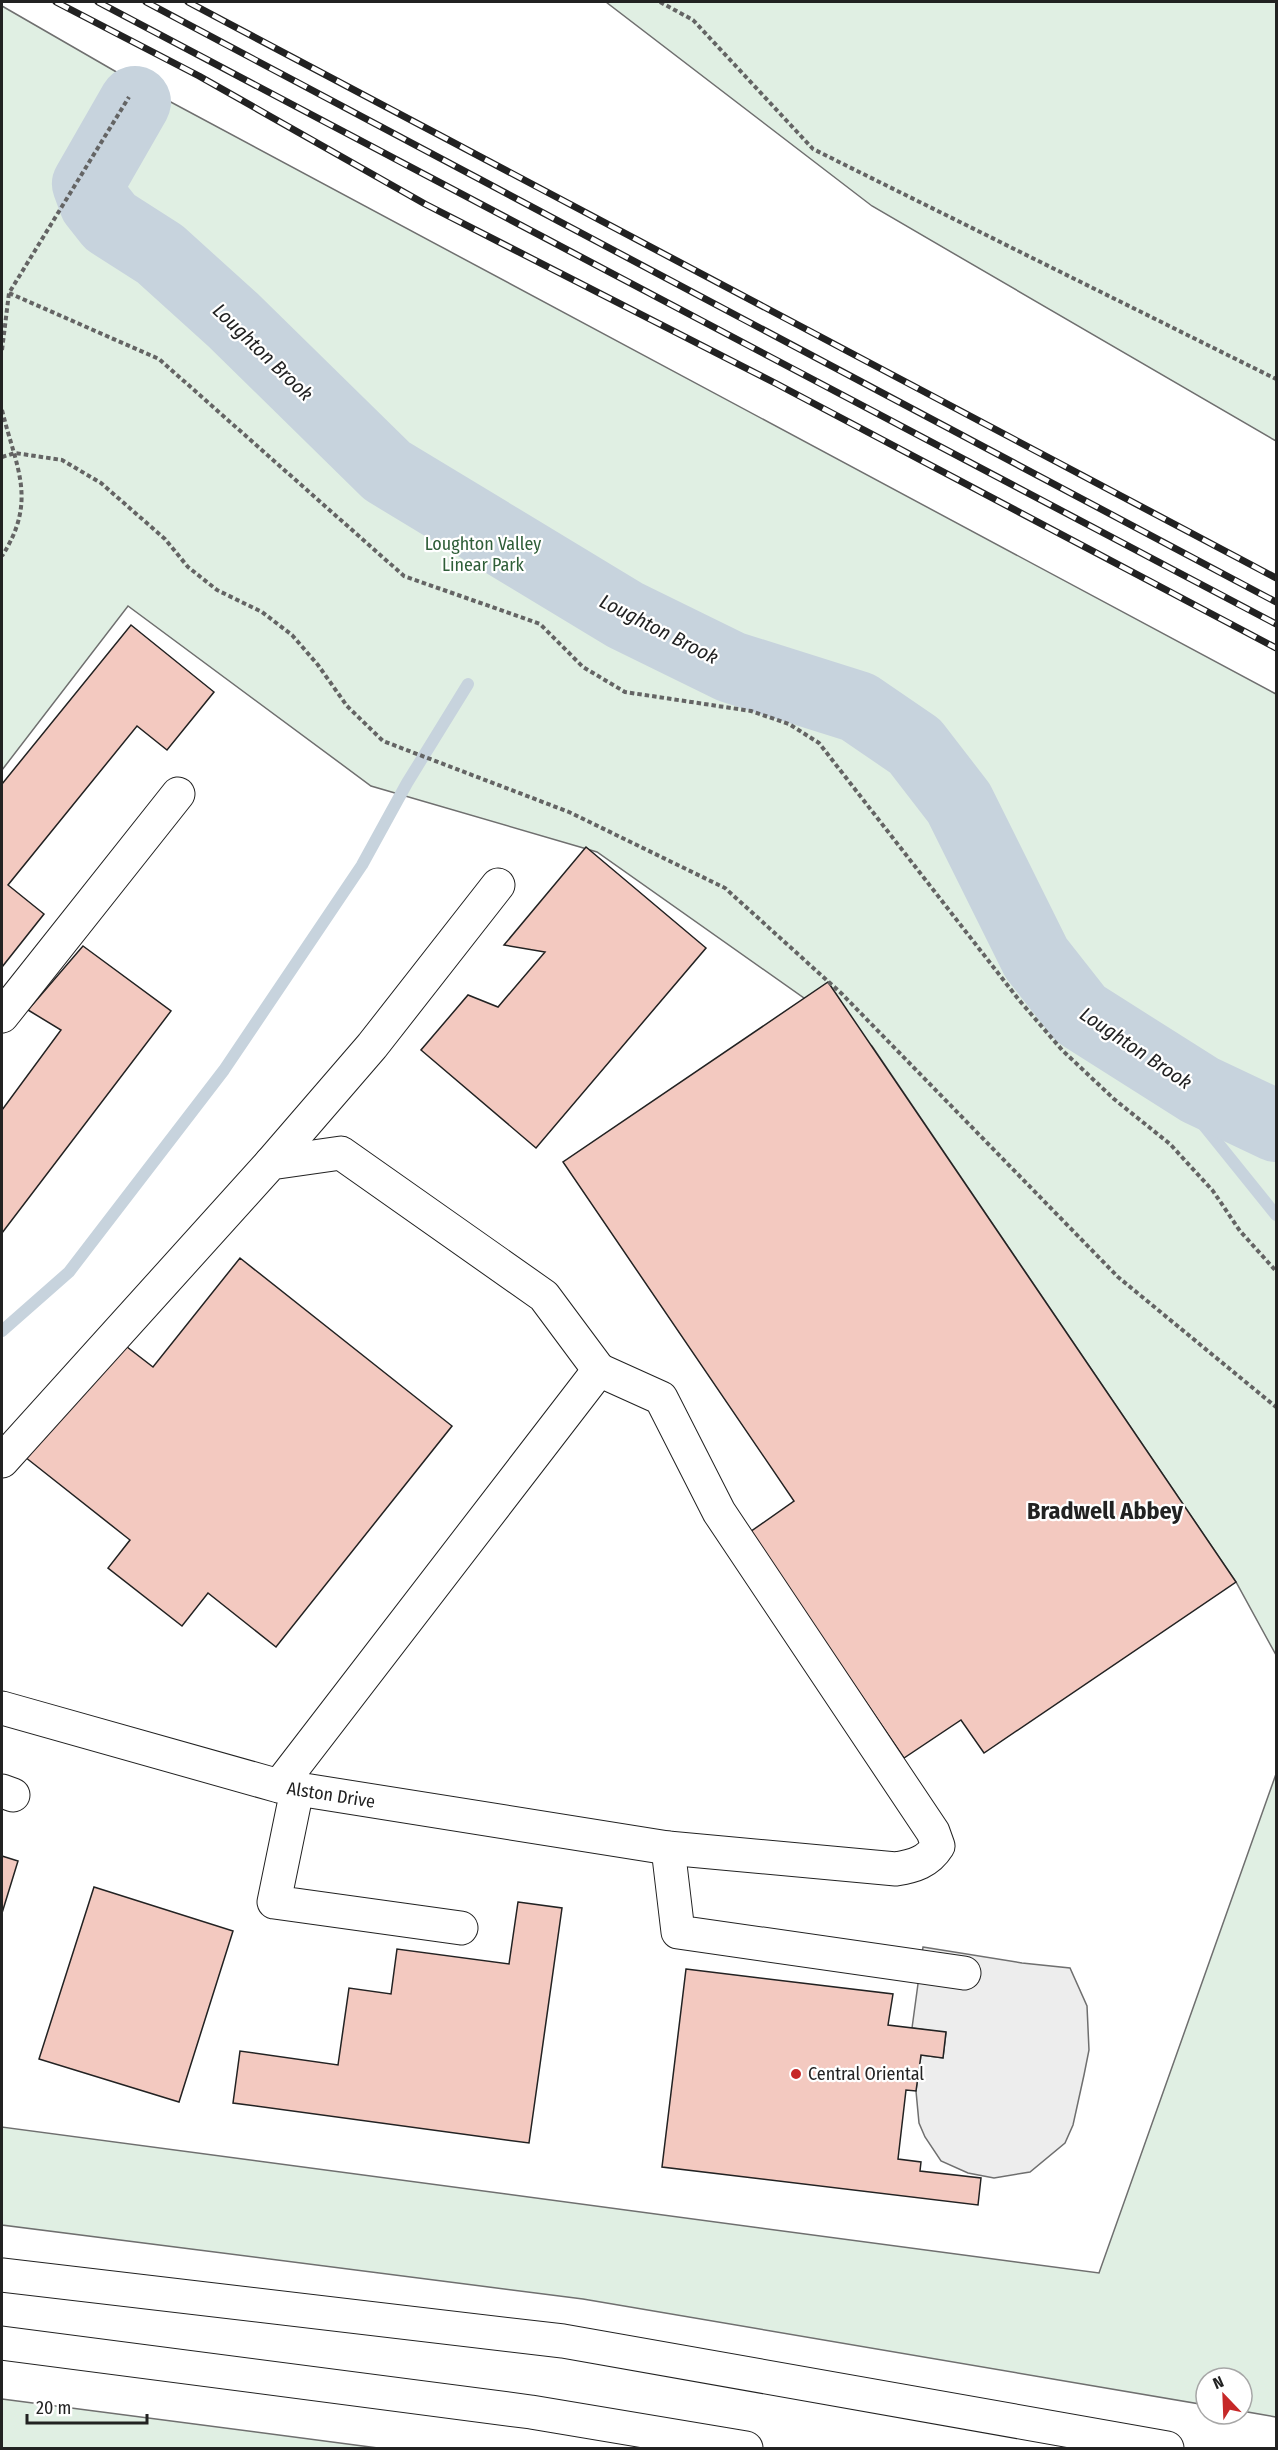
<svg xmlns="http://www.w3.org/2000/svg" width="1278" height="2450" viewBox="0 0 1278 2450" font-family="'Fira Sans Condensed',sans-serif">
	<rect width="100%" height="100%" fill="#fff"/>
	<g fill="#e0efe3" stroke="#6f6f6f" stroke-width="1.5">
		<polygon points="606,2 1276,2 1276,441 872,206"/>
		<polygon points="2,6 139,85 1276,694 1276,1655 1236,1582 872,1046 597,852 371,786 128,606 2,770"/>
		<polygon points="1276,1774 1276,2417 1242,2411 1242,2378 1206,2378 1206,2405 583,2299 2,2225 2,2127 1099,2273"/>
		<polygon points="2,2399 378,2448 2,2448"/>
	</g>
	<polygon fill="#ededed" stroke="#6f6f6f" stroke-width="1.5" points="923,1947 1022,1963 1070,1968 1087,2006 1089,2050 1084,2075 1073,2125 1065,2143 1030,2172 994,2178 968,2173 941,2161 925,2137 919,2123 916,2091 921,2055 943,2058 946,2033 912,2028"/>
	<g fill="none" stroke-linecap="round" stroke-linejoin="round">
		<g stroke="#c7d3dd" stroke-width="12">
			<polyline points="1151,1060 1276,1215"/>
			<polyline points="2,1331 69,1272 224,1070 362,865 407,783 468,684"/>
		</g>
		<polyline stroke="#c7d3dd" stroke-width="72" points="135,102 88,184 95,203 110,222 160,254 233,320 387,471 625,615 731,667 858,707 915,746 959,803 1036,958 1080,1014 1200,1090 1276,1126"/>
	</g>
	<g fill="#f3c9c0" stroke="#222" stroke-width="1.5">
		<polygon points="131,625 214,692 167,750 137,726 8,885 44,914 2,967 2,784"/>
		<polygon points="586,847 706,948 536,1148 421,1050 468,995 498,1007 545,952 504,945"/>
		<polygon points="83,946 171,1011 2,1233 2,1110 61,1030 28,1010"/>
		<polygon points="828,982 1236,1582 984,1753 961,1720 904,1758 750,1532 794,1501 563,1162"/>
		<polygon points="240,1258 452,1426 276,1647 208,1593 182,1626 108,1568 130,1540 25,1457 118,1340 153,1367"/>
		<polygon points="2,1856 18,1861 2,1913"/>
		<polygon points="94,1887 233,1931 179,2102 39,2059"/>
		<polygon points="518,1902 562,1908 529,2143 233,2103 240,2051 338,2065 349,1988 391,1994 397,1949 509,1964"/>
		<polygon points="686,1969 893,1994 888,2025 946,2032 943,2058 921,2055 916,2091 906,2090 898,2159 921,2162 920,2171 981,2178 978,2205 662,2167"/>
	</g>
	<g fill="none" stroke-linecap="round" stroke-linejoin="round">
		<g stroke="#222" stroke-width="35">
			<g id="minor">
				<polyline points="2,1016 178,794"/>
				<polyline points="271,1163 372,1046 498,885"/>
				<polyline points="2,1461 271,1163 341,1153 544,1296 599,1370"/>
				<path d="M2,1708L279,1786L668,1848L896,1869C914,1866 928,1862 938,1846L933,1832L719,1512L661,1398L599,1370L279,1786"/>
				<polyline points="297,1790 274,1902 461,1928"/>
				<polyline points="2,1791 13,1795"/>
				<polyline points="668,1848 678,1932 964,1973"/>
			</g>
		</g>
		<g stroke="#222" stroke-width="35">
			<g id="highway">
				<polyline points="2,2275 563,2341 1167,2448"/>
				<polyline points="2,2343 531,2412 746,2448"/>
			</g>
		</g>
		<g stroke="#646464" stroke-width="4" stroke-dasharray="4.5 3" stroke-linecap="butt">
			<polyline points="660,2 693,20 813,149 1276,379"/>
			<polyline points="9,293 159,359 404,576 540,624 583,667 625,692 751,711 789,724 819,743 1019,1000 1062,1050 1114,1099 1170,1144 1213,1191 1240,1231 1276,1271"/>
			<polyline points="2,350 9,293 129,97"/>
			<path d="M2,410C16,468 38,500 2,556"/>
			<polyline points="2,457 15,453 62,460 101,483 165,539 188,567 217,590 262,612 292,635 318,665 347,706 383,741 569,812 725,888 842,994 1118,1277 1276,1407"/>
		</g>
		<use href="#minor" stroke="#fff" stroke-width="33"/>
		<use href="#highway" stroke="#fff" stroke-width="33"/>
		<g stroke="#222" stroke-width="7">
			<g id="rail">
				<polyline points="56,2 199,76 425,204 775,383 1276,648"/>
				<polyline points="98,2 1276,624"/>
				<polyline points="146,2 1276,602"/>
				<polyline points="188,2 1276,578"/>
			</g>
		</g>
		<use href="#rail" stroke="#fff" stroke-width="4.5" stroke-dasharray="14" stroke-linecap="butt"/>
	</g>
	<circle fill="#c62828" stroke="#fff" stroke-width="2" cx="796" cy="2074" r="6"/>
	<g text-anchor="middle" stroke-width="4.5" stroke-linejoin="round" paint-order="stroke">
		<g font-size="18" fill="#2f5e38" stroke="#fff">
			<text x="483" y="550">Loughton Valley<tspan x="483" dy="21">Linear Park</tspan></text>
		</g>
		<g font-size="18" fill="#222" stroke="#fff">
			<text transform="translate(331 1795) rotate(9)" y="6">Alston Drive</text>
		</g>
		<g font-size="18" fill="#222" stroke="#fff" text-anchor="start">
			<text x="808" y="2080">Central Oriental</text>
		</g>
		<g font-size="20" font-style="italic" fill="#222" stroke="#fff">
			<text transform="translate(263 352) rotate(44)" y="7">Loughton Brook</text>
			<text transform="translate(659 629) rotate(27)" y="7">Loughton Brook</text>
			<text transform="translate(1136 1048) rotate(34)" y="7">Loughton Brook</text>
		</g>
		<g font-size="24" font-weight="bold" fill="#222" stroke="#fff">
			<text x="1105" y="1519">Bradwell Abbey</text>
		</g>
	</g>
	<rect width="1278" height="2450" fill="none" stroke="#222222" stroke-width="6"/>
	<g transform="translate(1224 2396) rotate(337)"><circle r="28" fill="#ffffff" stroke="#a7a7a7" stroke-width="1.5"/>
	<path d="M0-4.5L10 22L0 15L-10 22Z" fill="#c62828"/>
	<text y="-9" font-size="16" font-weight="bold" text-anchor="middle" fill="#222222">N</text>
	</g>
	<path d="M27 2414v9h120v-9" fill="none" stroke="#222222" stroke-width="3"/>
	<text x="36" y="2414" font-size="18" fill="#222222" stroke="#ffffff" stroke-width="4.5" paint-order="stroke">20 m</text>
</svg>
